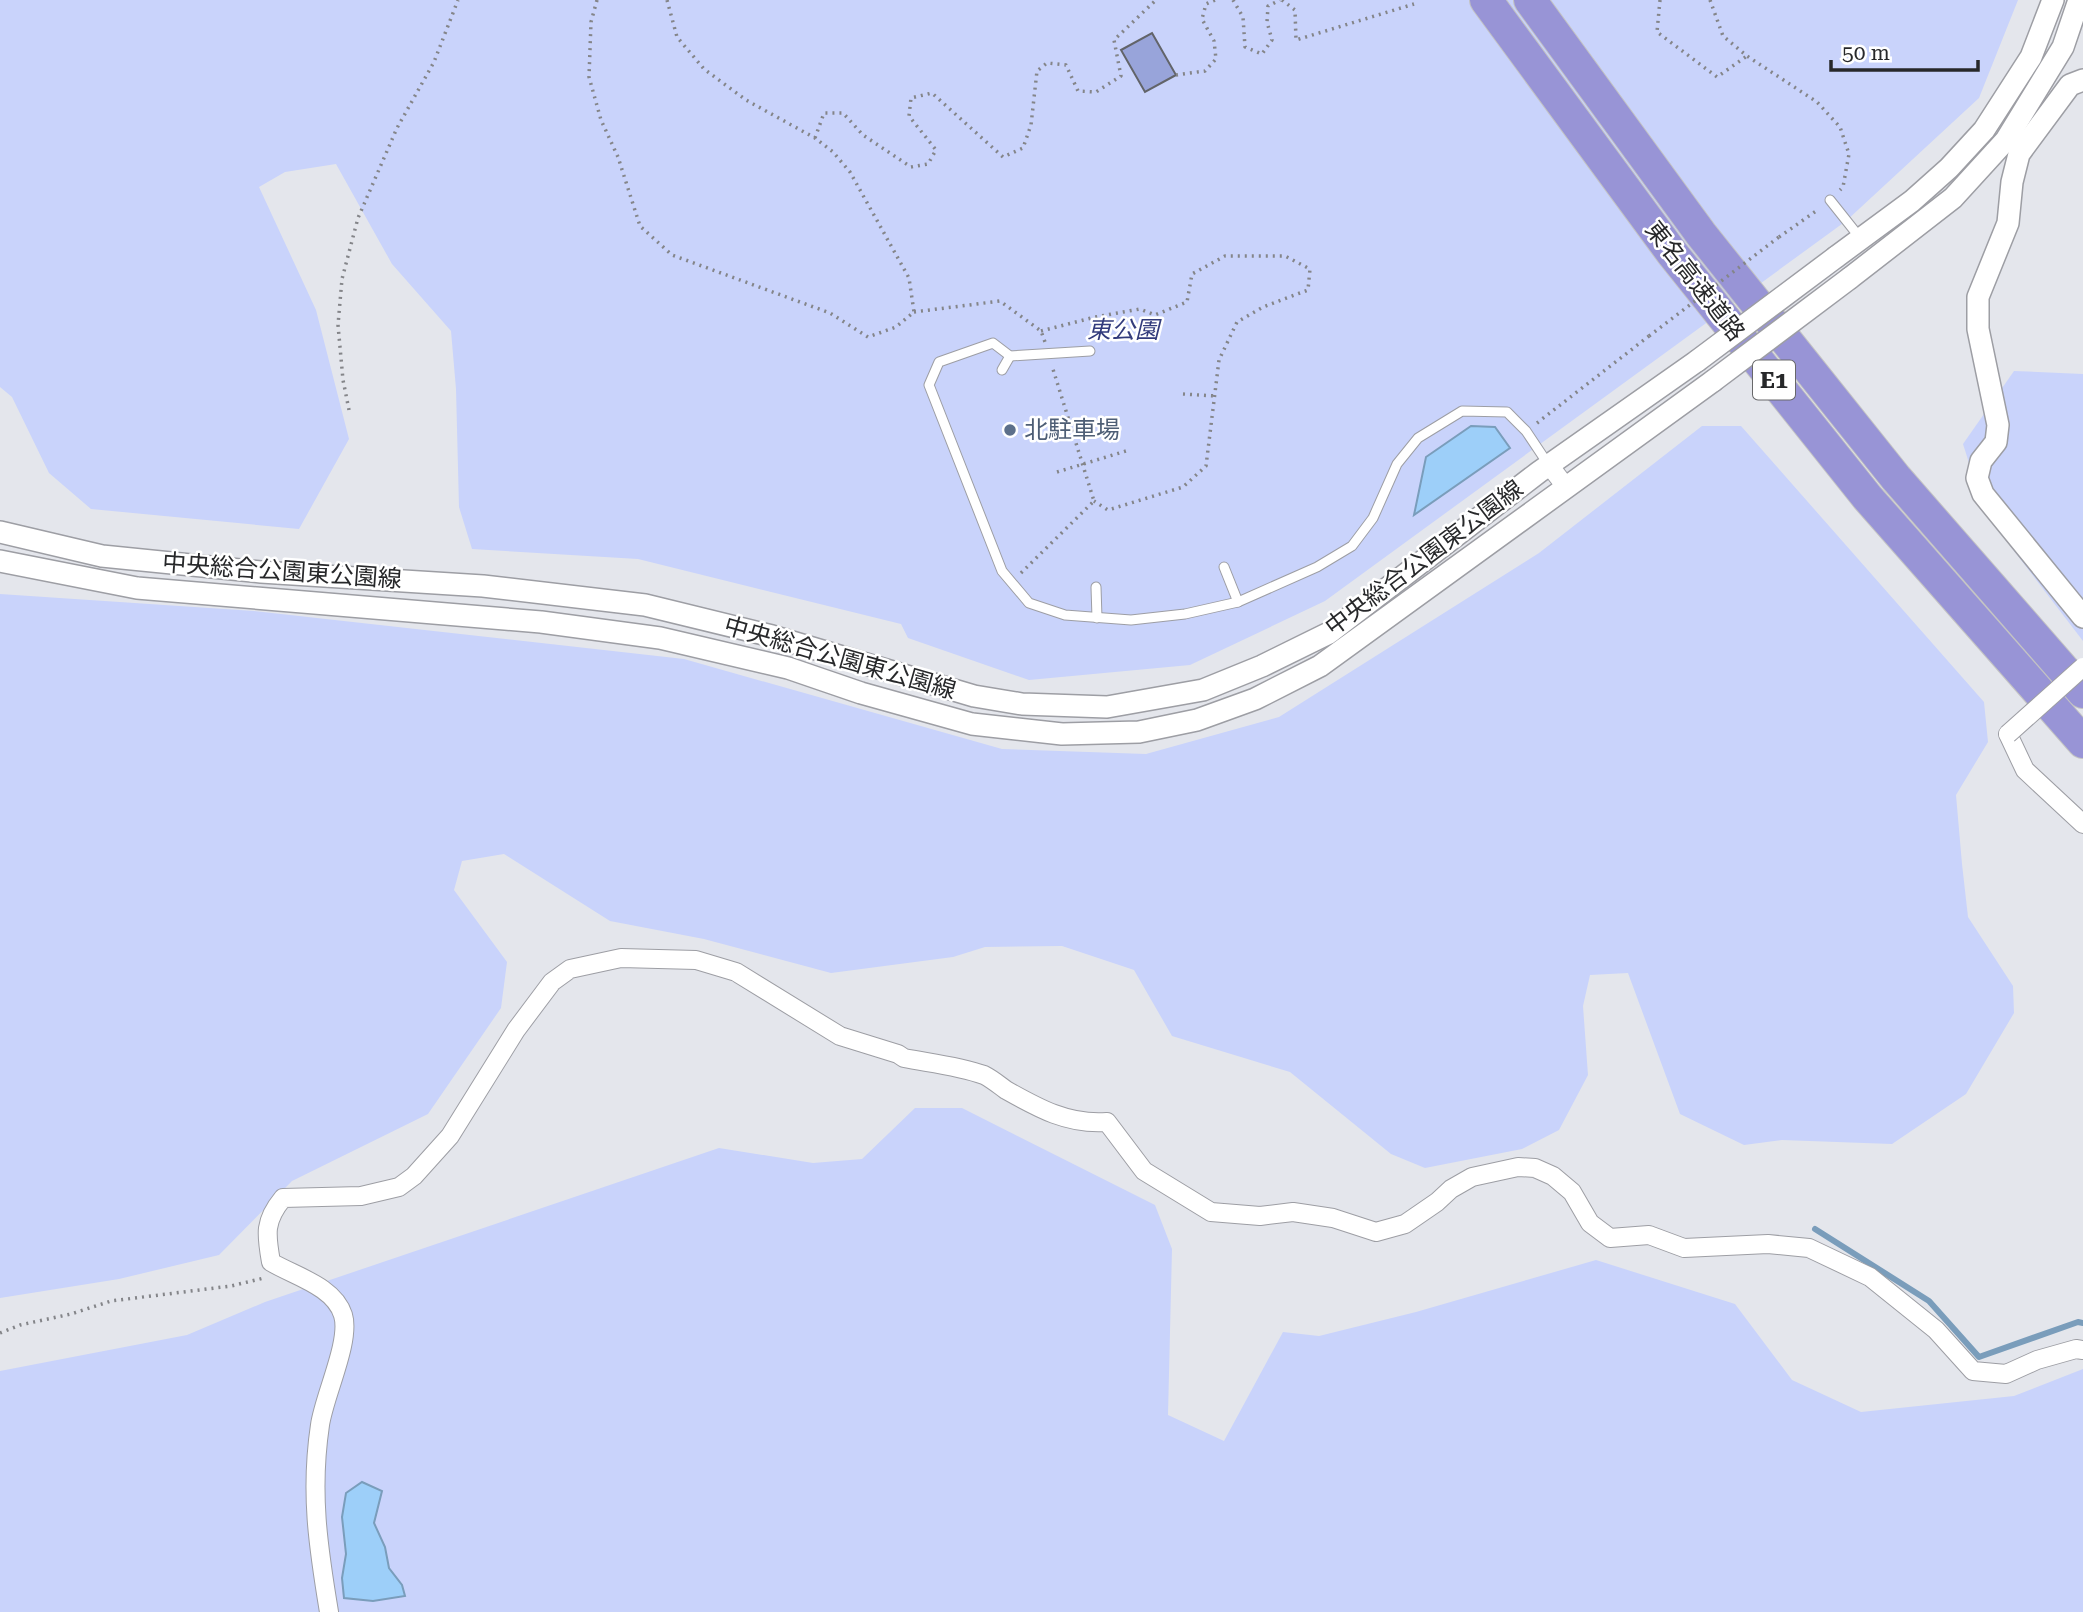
<svg xmlns="http://www.w3.org/2000/svg" width="2083" height="1612" viewBox="0 0 2083 1612" font-family="'Roboto Serif','Noto Sans JP',serif">
	<rect width="100%" height="100%" fill="#e4e6ec"/>
	<g fill="#c9d3fb">
		<polygon points="0,0 2018,0 1979,98 1846,221 1325,601 1190,665 1029,680 908,638 901,624 638,559 472,549 459,507 456,389 451,331 392,264 336,164 285,172 259,187 316,310 349,439 299,529 91,509 49,473 12,397 0,387"/>
		<polygon points="2014,371 2083,374 2083,641 1985,513 1963,444"/>
		<polygon points="1702,426 1741,426 1984,702 1988,742 1956,795 1962,864 1968,917 2013,986 2014,1013 1966,1094 1892,1144 1782,1140 1744,1145 1680,1114 1628,973 1590,975 1583,1006 1588,1075 1559,1130 1522,1149 1425,1168 1391,1154 1290,1072 1172,1036 1134,970 1062,946 985,947 953,957 831,973 704,939 610,921 504,854 462,861 454,890 507,962 501,1008 428,1114 292,1181 219,1255 119,1279 0,1298 0,594 254,611 684,659 1002,749 1146,754 1279,717 1539,553"/>
		<polygon points="915,1108 962,1108 1155,1205 1172,1249 1168,1415 1224,1441 1283,1332 1319,1336 1416,1312 1596,1260 1735,1304 1792,1380 1861,1412 2014,1396 2083,1369 2083,1612 0,1612 0,1371 187,1335 265,1302 719,1148 813,1163 862,1159"/>
	</g>
	<g fill="#9dcff9" stroke="#7a9dbb" stroke-width="2">
		<polygon points="1471,426 1495,427 1510,448 1414,515 1426,457"/>
		<polygon points="362,1482 382,1491 374,1523 385,1547 389,1568 402,1585 405,1596 373,1601 344,1598 342,1578 346,1554 342,1517 346,1493"/>
	</g>
	<g fill="none" stroke-linecap="round" stroke-linejoin="round">
		<polyline stroke="#7a9dbb" stroke-width="6" points="1815,1229 1929,1301 1979,1357 2078,1322 2083,1323"/>
	</g>
	<polygon fill="#98a4da" stroke="#626469" stroke-width="2" points="1152,33 1176,75 1145,92 1121,50"/>
	<g fill="none" stroke-linecap="round" stroke-linejoin="round">
		<g stroke="#9d9ea4" stroke-width="11">
			<g id="service">
				<polyline points="1830,200 1861,239"/>
				<polyline points="1090,351 1010,356 993,343 939,362 929,385 1002,571 1029,603 1065,615 1131,620 1185,614 1238,602 1317,567 1352,546 1373,518 1397,464 1418,438 1462,411 1507,412 1526,431 1548,464"/>
				<polyline points="1002,370 1010,356"/>
				<polyline points="1224,567 1238,602"/>
				<polyline points="1096,587 1097,618"/>
			</g>
		</g>
		<g stroke="#9d9ea4" stroke-width="20">
			<g id="minor">
				<polyline points="1549,465 1566,487"/>
				<polyline points="2008,734 2025,770 2083,824"/>
				<path d="M329,1612C318,1546 310,1492 320,1425C324,1396 351,1341 343,1315C334,1286 294,1276 271,1262C266,1234 264,1221 283,1198L361,1196L399,1187L414,1176L450,1136L516,1030L552,982L570,969L621,958L696,960L736,972L840,1036L898,1054L904,1058C930,1063 959,1066 984,1075C992,1079 999,1085 1006,1090C1038,1108 1068,1125 1107,1122L1144,1171L1211,1212L1260,1216L1293,1212L1333,1218L1376,1232L1405,1224L1437,1202L1451,1189L1472,1177L1518,1167L1535,1168L1553,1176L1572,1192L1590,1223L1610,1238L1649,1235L1684,1248L1768,1244L1809,1248L1870,1277L1936,1330L1973,1371L2006,1374L2037,1360L2076,1349L2083,1350"/>
			</g>
		</g>
		<g stroke="#9d9ea4" stroke-width="24">
			<g id="tertiary">
				<polyline points="2083,80 2070,85 2019,154 2012,182 2008,223 1978,297 1978,329 1998,425 1996,442 1981,461 1977,478 1983,494 2083,617"/>
				<polyline points="1836,257 1912,201 1949,168 1984,130 2031,57 2053,0"/>
				<polyline points="1850,278 1953,198 2006,140 2063,47 2079,0"/>
				<polyline points="0,532 102,556 261,572 483,586 645,605 772,636 974,696 1022,704 1107,707 1203,690 1262,666 1329,633 1539,472 1697,361"/>
				<polyline points="0,561 137,588 541,622 660,638 788,668 861,693 972,724 1062,734 1139,732 1197,720 1255,699 1320,666 1713,381"/>
			</g>
		</g>
		<g stroke="#c3c3c3" stroke-width="34">
			<g id="motorway">
				<polyline points="1486,0 1672,253 1867,497 2083,742"/>
				<polyline points="1530,0 1701,234 1896,478 2083,692"/>
			</g>
		</g>
		<g stroke="#848589" stroke-width="3.5" stroke-dasharray="2 5" stroke-linecap="butt">
			<polyline points="597,0 591,22 589,77 601,120 618,157 640,226 672,255 830,313 868,337 896,327 914,312 909,278 850,172 833,152 815,138 746,100 704,69 677,37 667,0"/>
			<polyline points="1233,0 1243,17 1245,47 1262,54 1272,40 1267,22 1268,6 1280,0"/>
			<polyline points="1282,0 1295,10 1296,40 1414,4"/>
			<polyline points="1660,0 1657,32 1717,77 1747,56"/>
			<polyline points="1710,0 1723,36 1747,56 1817,102 1840,127 1849,154 1843,187 1840,190"/>
			<polyline points="1176,75 1205,71 1216,59 1214,41 1202,19 1206,4 1215,0"/>
			<polyline points="815,138 824,113 843,113 863,135 911,167 928,164 936,150 909,116 911,98 932,93 1003,157 1023,148 1031,125 1037,71 1047,63 1066,65 1078,91 1096,92 1121,76 1114,40 1156,0"/>
			<polyline points="1779,237 1819,209"/>
			<polyline points="914,312 1000,301 1041,331 1045,342"/>
			<polyline points="1041,331 1095,317 1140,309 1155,315 1187,302 1192,274 1225,256 1285,256 1310,269 1308,290 1263,307 1237,322 1219,360 1206,466 1183,487 1108,510 1094,501"/>
			<polyline points="1183,394 1215,396"/>
			<polyline points="349,410 343,380 338,325 342,279 358,218 397,128 434,62 458,0"/>
			<polyline points="1537,423 1649,336"/>
			<polyline points="1057,472 1126,451"/>
			<polyline points="1021,573 1094,501 1052,366"/>
			<polyline points="0,1333 20,1325 71,1314 111,1301 231,1286 264,1278"/>
		</g>
		<use href="#service" stroke="#fff" stroke-width="9"/>
		<use href="#minor" stroke="#fff" stroke-width="18"/>
		<use href="#tertiary" stroke="#fff" stroke-width="21"/>
		<use href="#motorway" stroke="#9894d6" stroke-width="32"/>
		<g stroke="#9d9ea4" stroke-width="20" stroke-linecap="butt">
			<polyline id="minor-bridge" points="2008,734 2083,667"/>
		</g>
		<g stroke="#9d9ea4" stroke-width="24" stroke-linecap="butt">
			<g id="tertiary-bridge">
				<polyline points="1697,361 1836,257"/>
				<polyline points="1713,381 1850,278"/>
			</g>
		</g>
		<polyline stroke="#848589" stroke-width="3.5" stroke-dasharray="2 5" stroke-linecap="butt" points="1649,336 1779,237"/>
		<use href="#minor-bridge" stroke="#fff" stroke-width="18"/>
		<use href="#tertiary-bridge" stroke="#fff" stroke-width="21"/>
	</g>
	<circle fill="#5c6f8a" stroke="#fff" stroke-width="2.5" cx="1010" cy="430" r="7"/>
	<g text-anchor="middle" stroke-width="5" stroke-linejoin="round" paint-order="stroke">
		<rect fill="#fff" stroke="#68686a" stroke-width="2" x="1753" y="360.5" width="42" height="39" rx="5"/>
		<g font-size="23" font-weight="bold" fill="#27282a">
			<text x="1774" y="388">E1</text>
		</g>
		<g font-size="24" fill="#27282a" stroke="#fff">
			<text transform="translate(1695 281) rotate(52)" y="8">東名高速道路</text>
			<text transform="translate(1424 558) rotate(-37)" y="8">中央総合公園東公園線</text>
			<text transform="translate(282 571) rotate(4)" y="8">中央総合公園東公園線</text>
			<text transform="translate(840 658) rotate(16)" y="8">中央総合公園東公園線</text>
		</g>
		<g font-size="24" font-style="italic" fill="#323b7c" stroke="#fff">
			<text x="1123" y="338">東公園</text>
		</g>
		<g font-size="24" fill="#4e5e75" stroke="#fff" text-anchor="start">
			<text x="1024" y="438">北駐車場</text>
		</g>
	</g>
	<path d="M1831 60v10h147v-10" fill="none" stroke="#27282a" stroke-width="3.5"/>
	<text x="1842" y="60" font-size="21" fill="#27282a" stroke="#ffffff" stroke-width="5" paint-order="stroke">50 m</text>
</svg>
